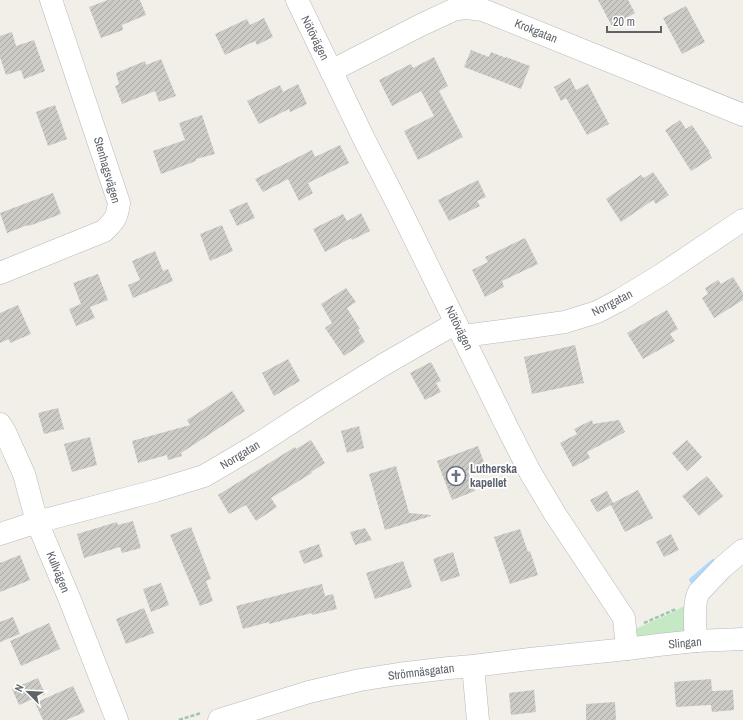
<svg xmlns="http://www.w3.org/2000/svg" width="743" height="720" viewBox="0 0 743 720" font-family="'Archivo Narrow',sans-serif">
	<defs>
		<pattern id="building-hatch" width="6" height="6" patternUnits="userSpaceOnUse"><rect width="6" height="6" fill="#cccac5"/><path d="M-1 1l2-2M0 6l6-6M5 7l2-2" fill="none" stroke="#a9a8a4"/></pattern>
	</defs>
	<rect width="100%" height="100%" fill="#f1efe8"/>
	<polygon fill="#c5e8c5" points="693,601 694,647 634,650 631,631 669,614"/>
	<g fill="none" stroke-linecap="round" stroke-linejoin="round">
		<polyline stroke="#aadaff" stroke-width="5.5" points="692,580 713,562"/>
	</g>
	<g fill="url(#building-hatch)">
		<polygon points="108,0 140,0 146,15 122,25 123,30 101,38 89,7"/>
		<polygon points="598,0 628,0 635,13 612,26"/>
		<polygon points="686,6 705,42 682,54 663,18"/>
		<polygon points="264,18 273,37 257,45 255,41 225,55 215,34 247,19 250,25"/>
		<polygon points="12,32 16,46 34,40 45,71 24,79 21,70 6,75 0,57 0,36"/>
		<polygon points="471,50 489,57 491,52 506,58 506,57 530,66 521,89 464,67"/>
		<polygon points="434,57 448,86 439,91 463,137 418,160 404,131 434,116 421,91 392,106 379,80 411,64 413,68"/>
		<polygon points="161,59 176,96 159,102 155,91 122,104 115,86 119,84 116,73 145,61 146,65"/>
		<polygon points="570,78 576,90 588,84 609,124 587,135 566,98 561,101 554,87"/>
		<polygon points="298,84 307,104 290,112 289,109 259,124 247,101 280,85 283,92"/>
		<polygon points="55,105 67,139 48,146 36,112"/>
		<polygon points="202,115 215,154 196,159 196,161 161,174 153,151 185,140 179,123"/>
		<polygon points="680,120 686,129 692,125 710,152 709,152 712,158 691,171 665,130"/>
		<polygon points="340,145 349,163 308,183 313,193 299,201 288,179 263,192 255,179 312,150 315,157"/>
		<polygon points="653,172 669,195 656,204 653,200 621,222 606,199 641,175 644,178"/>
		<polygon points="478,180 486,197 477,201 480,206 449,221 438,200"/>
		<polygon points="53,193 61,214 29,226 28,225 7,233 0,213"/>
		<polygon points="247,202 255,218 237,226 229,210"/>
		<polygon points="361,213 370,231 352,240 351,238 325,252 313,229 343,214 347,221"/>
		<polygon points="222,225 233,251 210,261 200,234"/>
		<polygon points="525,238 538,264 502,281 504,287 485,297 472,270 488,262 485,257"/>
		<polygon points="155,251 163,271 168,269 173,281 133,298 128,285 140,280 132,261"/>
		<polygon points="98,274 108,300 90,307 95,318 76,326 69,309 81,304 73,283"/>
		<polygon points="733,277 743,293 743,300 714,318 702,298 708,294 705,288 718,280 721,284"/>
		<polygon points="346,288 356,302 347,308 360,329 358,330 365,342 344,356 325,328 332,323 321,304"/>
		<polygon points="18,305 31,334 10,343 9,339 0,343 0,313"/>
		<polygon points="667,310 678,329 670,334 675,341 643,359 627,333"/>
		<polygon points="575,345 584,383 532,394 524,357"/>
		<polygon points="288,359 300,381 274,396 262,373"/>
		<polygon points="431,362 441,381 436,383 441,392 425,400 410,373"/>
		<polygon points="232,391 245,411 181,453 182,456 168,460 167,455 138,463 132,441 190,425 187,420"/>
		<polygon points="58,408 64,429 44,434 38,413"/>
		<polygon points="592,420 593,424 619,420 625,432 587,452 590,458 573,467 560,443 577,434 574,429"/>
		<polygon points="359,426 364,448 347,453 341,431"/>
		<polygon points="90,437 97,465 72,472 64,444"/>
		<polygon points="311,440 325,463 311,472 312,473 271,498 277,507 256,521 246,505 229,514 218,495 295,447 296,449"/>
		<polygon points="687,440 702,457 687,471 672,453"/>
		<polygon points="478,446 485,465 468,471 475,491 452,500 437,461"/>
		<polygon points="396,466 409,513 431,515 431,516 385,530 369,474"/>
		<polygon points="707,476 723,496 699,516 682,496"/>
		<polygon points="638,490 653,518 625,532 611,505 597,512 590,500 607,491 613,503"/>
		<polygon points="133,521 141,548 122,553 120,547 84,558 77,534 117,522 118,525"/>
		<polygon points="191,527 211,579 206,581 213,601 200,606 170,535"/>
		<polygon points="365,528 372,540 355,545 350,532"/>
		<polygon points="520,529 528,552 530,551 538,575 510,584 494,537"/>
		<polygon points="671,534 679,550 664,557 656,542"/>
		<polygon points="319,544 323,557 304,564 299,551"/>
		<polygon points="453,552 460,576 441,582 433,559"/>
		<polygon points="20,555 30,580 0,592 0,563"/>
		<polygon points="403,561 412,587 375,599 366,573"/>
		<polygon points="161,583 169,605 151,612 143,589"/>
		<polygon points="322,584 325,596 333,594 337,609 312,615 312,613 269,624 269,622 243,629 236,606"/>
		<polygon points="144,608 154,633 126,644 116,619"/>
		<polygon points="13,617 20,634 0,642 0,622"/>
		<polygon points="49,623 60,649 21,666 10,641"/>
		<polygon points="38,678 45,694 19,705 12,689"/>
		<polygon points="711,679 712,691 733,690 734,710 712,712 711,705 676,707 674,682"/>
		<polygon points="73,686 85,712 66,720 43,720 35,703"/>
		<polygon points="534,690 536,712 511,715 509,693"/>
		<polygon points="615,702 616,720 586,720 586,704"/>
	</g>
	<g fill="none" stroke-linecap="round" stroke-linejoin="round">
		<g stroke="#b5b8bc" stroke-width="23">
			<g id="minor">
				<polyline points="297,0 364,139 400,209 507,427 530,472 555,514 624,618 627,649"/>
				<polyline points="331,71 421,25 453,10 466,8 483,10 743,115"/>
				<path d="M0,273L104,231C115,220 117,218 119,203L51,0"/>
				<polyline points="463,336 516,329 565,322 597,312 620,300 661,275 743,220"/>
				<polyline points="0,424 5,432 24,474 37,522 70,600 117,720"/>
				<polyline points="0,534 37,522 155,491 204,476 255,446 320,404 383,365 456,323"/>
				<path d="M696,641C695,628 693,602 699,592L723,567L743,550"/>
				<polyline points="473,666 478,720"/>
				<polyline points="219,720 309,692 360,680 398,674 449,668 473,666 530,659 627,649 658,645 696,641 743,639"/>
			</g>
		</g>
		<g stroke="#9cc7a9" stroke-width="2.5" stroke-dasharray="4 2" stroke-linecap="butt">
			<polyline points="644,623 676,609"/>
			<polyline points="179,720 201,713"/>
		</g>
		<use href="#minor" stroke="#fff" stroke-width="22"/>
	</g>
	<defs>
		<g id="church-ring" transform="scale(1)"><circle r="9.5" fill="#fff" stroke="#6b7280" stroke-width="1.5"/><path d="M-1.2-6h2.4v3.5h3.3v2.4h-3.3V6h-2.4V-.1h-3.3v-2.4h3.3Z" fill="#6b7280"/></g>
	</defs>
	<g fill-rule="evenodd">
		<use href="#church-ring" x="456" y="476"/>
	</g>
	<g text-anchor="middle" stroke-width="3.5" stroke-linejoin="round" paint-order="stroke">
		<g font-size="12" fill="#5f6368" stroke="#fff">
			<text transform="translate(536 31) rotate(22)" y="4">Krokgatan</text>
			<text transform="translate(315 38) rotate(64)" y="4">Nötövägen</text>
			<text transform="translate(107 170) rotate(74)" y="4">Stenhagsvägen</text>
			<text transform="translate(612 303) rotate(-27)" y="4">Norrgatan</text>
			<text transform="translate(459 328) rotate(64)" y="4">Nötövägen</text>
			<text transform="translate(240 455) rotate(-31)" y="4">Norrgatan</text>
			<text transform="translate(58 572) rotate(68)" y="4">Kullvägen</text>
			<text transform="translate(685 643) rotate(-5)" y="4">Slingan</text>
			<text transform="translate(421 672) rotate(-7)" y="4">Strömnäsgatan</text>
		</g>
		<g font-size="12" font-weight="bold" fill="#5b616d" stroke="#fff" text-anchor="start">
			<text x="470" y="473">Lutherska<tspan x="470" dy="14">kapellet</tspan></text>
		</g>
	</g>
	<g transform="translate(28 692) rotate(294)" stroke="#ffffff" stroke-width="3" paint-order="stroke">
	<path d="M0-3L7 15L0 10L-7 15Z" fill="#5f6368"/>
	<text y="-6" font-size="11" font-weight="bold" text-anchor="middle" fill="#5f6368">N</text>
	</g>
	<path d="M607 26v6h54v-6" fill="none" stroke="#5f6368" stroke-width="2"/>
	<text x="613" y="26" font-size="12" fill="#5f6368" stroke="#ffffff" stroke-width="3" paint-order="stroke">20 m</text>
</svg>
